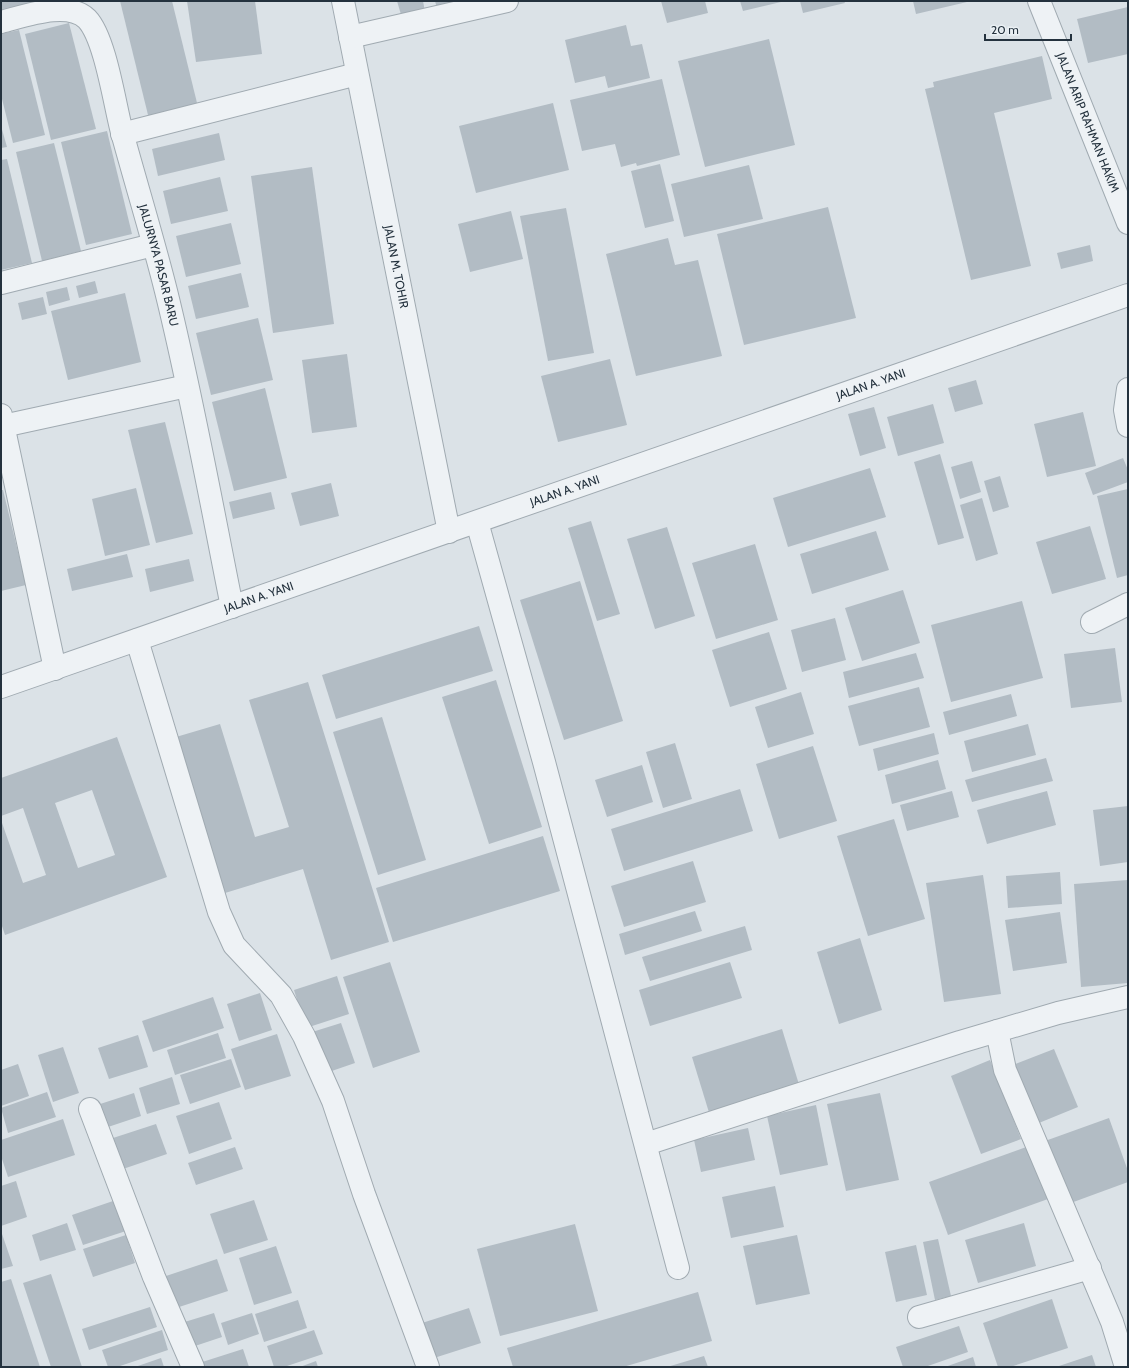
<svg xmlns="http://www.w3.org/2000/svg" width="1129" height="1368" viewBox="0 0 1129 1368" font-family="Cabin,sans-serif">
	<rect width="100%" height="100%" fill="#dbe2e7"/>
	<g fill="#b2bcc4" fill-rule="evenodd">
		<polygon points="1,1 37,1 37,4 1,13"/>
		<polygon points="120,1 172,1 198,107 149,119"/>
		<polygon points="187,1 255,1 262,54 196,62"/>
		<polygon points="397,1 423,1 425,12 402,18"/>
		<polygon points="435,1 482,1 438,12"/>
		<polygon points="661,1 705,1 708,13 667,23"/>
		<polygon points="740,1 781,1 781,2 743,11"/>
		<polygon points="800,1 844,1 845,3 803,13"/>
		<polygon points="913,1 967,1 967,2 916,14"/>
		<polygon points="1128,7 1128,54 1088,63 1077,19"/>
		<polygon points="69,23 96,129 51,140 25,34"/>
		<polygon points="626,25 631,46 642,44 650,78 608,88 605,76 575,83 565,40"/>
		<polygon points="19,30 45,135 13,143 1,95 1,34"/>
		<polygon points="769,39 795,145 705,167 678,61"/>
		<polygon points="1042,56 1052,99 994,113 1031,266 971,280 925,89 934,87 933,82"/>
		<polygon points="662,79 680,155 637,166 636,163 621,167 615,144 582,151 570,100"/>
		<polygon points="553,103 569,170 476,193 459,126"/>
		<polygon points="1,126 7,147 1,148"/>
		<polygon points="107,131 132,234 86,245 61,142"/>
		<polygon points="219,133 225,160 158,176 152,149"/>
		<polygon points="54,143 81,251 42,261 16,152"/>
		<polygon points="7,159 32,263 1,270 1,160"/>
		<polygon points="660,164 674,221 645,228 631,171"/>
		<polygon points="749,165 763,219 684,237 671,184"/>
		<polygon points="312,167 334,324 273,333 251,176"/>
		<polygon points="220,177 228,211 171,224 163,191"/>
		<polygon points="828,207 856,318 744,345 717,234"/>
		<polygon points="566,208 594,353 548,361 520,216"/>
		<polygon points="511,211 523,259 470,272 458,224"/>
		<polygon points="231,223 241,264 186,277 176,236"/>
		<polygon points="668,238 675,265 698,260 722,356 636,376 606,254"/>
		<polygon points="1090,245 1093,261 1061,269 1057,253"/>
		<polygon points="241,273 249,307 196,319 188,286"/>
		<polygon points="95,281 98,293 79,298 76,286"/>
		<polygon points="67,287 70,300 49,306 46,292"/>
		<polygon points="125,293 141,362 68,380 51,311"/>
		<polygon points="43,297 47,314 22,320 18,303"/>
		<polygon points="258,318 273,380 211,395 196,333"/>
		<polygon points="347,354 357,427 312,433 302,360"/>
		<polygon points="610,359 627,425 558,442 541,376"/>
		<polygon points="976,380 983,404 955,412 948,388"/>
		<polygon points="265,388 287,478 234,491 212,402"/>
		<polygon points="933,404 944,443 898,456 887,417"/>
		<polygon points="874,407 886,448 860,456 848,414"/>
		<polygon points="1083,412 1096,466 1047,477 1034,424"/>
		<polygon points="165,422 193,534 156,543 128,430"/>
		<polygon points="940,454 964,538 938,545 914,462"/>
		<polygon points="1123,458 1128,470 1128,482 1093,495 1085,473"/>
		<polygon points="972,461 981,492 960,499 951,467"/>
		<polygon points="870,468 886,517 788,547 773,498"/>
		<polygon points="1000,476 1009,507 993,512 984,481"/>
		<polygon points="331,483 339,516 300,526 291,493"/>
		<polygon points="136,488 150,545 105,556 92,499"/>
		<polygon points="1128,489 1128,575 1117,578 1097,496"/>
		<polygon points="1,490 3,490 26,585 1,591"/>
		<polygon points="271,492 275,509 233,519 229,502"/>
		<polygon points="982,498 998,554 976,561 960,505"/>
		<polygon points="591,521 620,614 597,621 568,528"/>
		<polygon points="1090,526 1106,579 1052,594 1036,542"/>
		<polygon points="667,527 695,616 655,629 627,539"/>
		<polygon points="876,531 889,570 812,594 800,554"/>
		<polygon points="755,544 778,620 716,639 692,563"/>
		<polygon points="127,554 133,577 72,591 67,569"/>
		<polygon points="189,559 194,581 150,592 145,569"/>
		<polygon points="580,581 623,721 564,740 520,600"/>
		<polygon points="903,590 920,643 862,661 845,608"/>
		<polygon points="1022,601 1043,678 951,702 931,625"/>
		<polygon points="835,618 846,660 802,672 791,630"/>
		<polygon points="479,626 493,671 336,719 322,675"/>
		<polygon points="769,632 787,689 730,707 712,650"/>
		<polygon points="1115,648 1122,702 1071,708 1064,654"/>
		<polygon points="916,653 924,678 849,698 843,672"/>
		<polygon points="496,680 542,827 489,844 442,697"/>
		<polygon points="308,682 389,942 331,960 303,869 225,893 176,737 220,724 255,837 289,827 249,700"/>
		<polygon points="919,687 930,727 859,746 848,706"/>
		<polygon points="801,692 814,734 768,748 755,707"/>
		<polygon points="1011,694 1017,716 949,735 943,712"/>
		<polygon points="382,717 426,860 378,875 333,732"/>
		<polygon points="1028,724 1036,755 972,772 964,741"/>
		<polygon points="934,733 939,754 878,771 873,749"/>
		<path d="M117,737L167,877L5,935L1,923V820L23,883L46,875L23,808L1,816V778ZM92,790L115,855L78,868L55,803Z"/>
		<polygon points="675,743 692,799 663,808 646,752"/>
		<polygon points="813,746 837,821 779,839 756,764"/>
		<polygon points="1046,758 1053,781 972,802 965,780"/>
		<polygon points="938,760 946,789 892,804 885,775"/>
		<polygon points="642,765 653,802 607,817 595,780"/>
		<polygon points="740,789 753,831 624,871 611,829"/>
		<polygon points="952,791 959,817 907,831 900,805"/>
		<polygon points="1047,791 1056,825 987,844 977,810"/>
		<polygon points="1128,806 1128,862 1100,866 1093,810"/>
		<polygon points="894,819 925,919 868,936 837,836"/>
		<polygon points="543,836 560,891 393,942 376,888"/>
		<polygon points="693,861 706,902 624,927 611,886"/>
		<polygon points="1060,872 1062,904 1008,908 1006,876"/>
		<polygon points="983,875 1001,994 944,1002 926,883"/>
		<polygon points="1128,880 1128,983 1081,987 1074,884"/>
		<polygon points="695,911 702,931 625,955 619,934"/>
		<polygon points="1060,912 1067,963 1013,971 1005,920"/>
		<polygon points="745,926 752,950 650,981 642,957"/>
		<polygon points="860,938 882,1010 839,1024 817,952"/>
		<polygon points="390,962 420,1052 373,1068 343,977"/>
		<polygon points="730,962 742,998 650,1026 639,990"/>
		<polygon points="337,976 349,1014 306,1028 294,990"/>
		<polygon points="260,993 272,1030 239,1041 227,1004"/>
		<polygon points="213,997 224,1028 153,1052 142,1021"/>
		<polygon points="341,1023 355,1063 323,1074 309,1033"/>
		<polygon points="782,1029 801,1091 711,1119 692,1057"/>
		<polygon points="218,1033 226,1058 175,1075 167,1050"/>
		<polygon points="277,1034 291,1076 245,1090 231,1049"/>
		<polygon points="138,1035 148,1067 109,1079 98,1048"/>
		<polygon points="63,1047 79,1093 53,1102 38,1055"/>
		<polygon points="1054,1049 1078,1107 1034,1125 1010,1066"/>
		<polygon points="231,1059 241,1087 190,1104 180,1075"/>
		<polygon points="990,1060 1021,1139 981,1154 951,1076"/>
		<polygon points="18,1064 29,1096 1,1106 1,1070"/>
		<polygon points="172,1077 180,1104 147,1114 139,1088"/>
		<polygon points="47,1092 56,1117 8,1133 1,1108"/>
		<polygon points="134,1093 141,1116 102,1129 94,1106"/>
		<polygon points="880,1093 899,1180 846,1191 827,1104"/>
		<polygon points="219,1102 232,1139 189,1154 176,1116"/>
		<polygon points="816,1105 828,1165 780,1175 767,1116"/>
		<polygon points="1109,1118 1128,1171 1128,1182 1068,1204 1045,1141"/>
		<polygon points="63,1119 75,1155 8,1177 1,1156 1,1140"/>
		<polygon points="156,1124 167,1154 123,1169 113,1138"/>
		<polygon points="748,1128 755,1160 701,1172 694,1140"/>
		<polygon points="1029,1146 1048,1199 948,1235 929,1182"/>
		<polygon points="235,1147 243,1169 196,1185 188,1163"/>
		<polygon points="16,1181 27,1217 1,1226 1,1186"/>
		<polygon points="775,1186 784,1227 731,1238 722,1197"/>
		<polygon points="116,1200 126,1231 83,1245 72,1215"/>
		<polygon points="254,1200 268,1240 224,1254 210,1214"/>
		<polygon points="67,1223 76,1250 40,1261 32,1235"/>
		<polygon points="1024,1223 1036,1266 978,1283 965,1240"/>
		<polygon points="575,1224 598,1311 500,1336 477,1249"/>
		<polygon points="1,1231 13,1266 1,1269"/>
		<polygon points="126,1235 135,1263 93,1277 83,1249"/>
		<polygon points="797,1235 810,1294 756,1305 743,1246"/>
		<polygon points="938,1239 951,1296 935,1300 923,1242"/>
		<polygon points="916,1245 927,1295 896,1302 885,1252"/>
		<polygon points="276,1246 292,1293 254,1305 239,1258"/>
		<polygon points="217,1259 228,1291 176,1308 166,1276"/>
		<polygon points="51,1274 82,1367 51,1367 23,1283"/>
		<polygon points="11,1279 40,1367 1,1367 1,1282"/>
		<polygon points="698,1292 712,1341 623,1367 513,1367 507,1348"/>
		<polygon points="1052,1299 1068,1348 1010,1367 998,1367 983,1323"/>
		<polygon points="298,1300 307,1328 264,1342 255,1314"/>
		<polygon points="150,1307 157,1327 89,1350 82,1329"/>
		<polygon points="469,1308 481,1343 434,1358 422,1323"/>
		<polygon points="214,1313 222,1337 186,1349 178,1324"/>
		<polygon points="252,1313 259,1334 228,1345 221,1323"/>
		<polygon points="959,1326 968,1352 925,1367 903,1367 896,1347"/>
		<polygon points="162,1330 168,1350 117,1367 108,1367 102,1350"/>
		<polygon points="314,1330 323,1354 284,1367 274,1367 267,1346"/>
		<polygon points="243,1349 249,1367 197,1367 196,1364"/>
		<polygon points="1092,1355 1096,1367 1056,1367"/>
		<polygon points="704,1356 708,1367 667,1367"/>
		<polygon points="973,1357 976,1367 945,1367"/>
		<polygon points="161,1358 164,1367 135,1367"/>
		<polygon points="316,1361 318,1367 300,1367"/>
	</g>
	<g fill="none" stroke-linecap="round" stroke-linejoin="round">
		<g stroke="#a0aab1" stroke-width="24">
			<g id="minor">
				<path id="s1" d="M343,1L449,532"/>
				<path id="s2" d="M1039,1L1128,223"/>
				<path id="s3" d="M1,22C25,16 68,0 87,19C106,39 115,108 123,136C137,187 153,239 166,291C192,396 211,502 232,607"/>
				<polyline points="350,37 507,1"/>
				<polyline points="122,134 357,74"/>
				<polyline points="1,283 153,245"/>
				<polyline points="1128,389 1125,410 1128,426"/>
				<polyline points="1,415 55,669"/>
				<polyline points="3,426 187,386"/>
				<polyline points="477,522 544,762 678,1268"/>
				<polyline points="1092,622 1128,604"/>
				<polyline points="137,640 219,912 234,945 281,995 304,1036 333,1101 364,1194 428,1367"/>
				<path id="s4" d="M1,687L1128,295"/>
				<polyline points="997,1031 1005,1070 1112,1322 1126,1367"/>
				<polyline points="90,1109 154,1277 193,1367"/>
				<polyline points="646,1144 960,1042 1058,1013 1128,997"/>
				<polyline points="919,1317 1090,1268"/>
			</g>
		</g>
		<use href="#minor" stroke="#eef2f5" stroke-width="22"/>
	</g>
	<g text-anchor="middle" stroke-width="3" stroke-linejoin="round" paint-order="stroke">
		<g font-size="12" fill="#24323e" stroke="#eaf0f4">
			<text dy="4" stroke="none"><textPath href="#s2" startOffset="131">JALAN ARIP RAHMAN HAKIM</textPath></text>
			<text dy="4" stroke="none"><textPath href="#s3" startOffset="347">JALURNYA PASAR BARU</textPath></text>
			<text dy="4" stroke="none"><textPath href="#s1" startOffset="271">JALAN M. TOHIR</textPath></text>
			<text dy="4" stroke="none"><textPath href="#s4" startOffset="921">JALAN A. YANI</textPath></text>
			<text dy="4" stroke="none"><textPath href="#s4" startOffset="597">JALAN A. YANI</textPath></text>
			<text dy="4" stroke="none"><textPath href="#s4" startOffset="273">JALAN A. YANI</textPath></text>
		</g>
	</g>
	<rect width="1129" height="1368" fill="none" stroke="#24323e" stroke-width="4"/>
	<path d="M985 34v6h86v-6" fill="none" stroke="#24323e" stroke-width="2"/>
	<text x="991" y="34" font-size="12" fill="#24323e" stroke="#eaf0f4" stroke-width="3" paint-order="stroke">20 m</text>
</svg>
